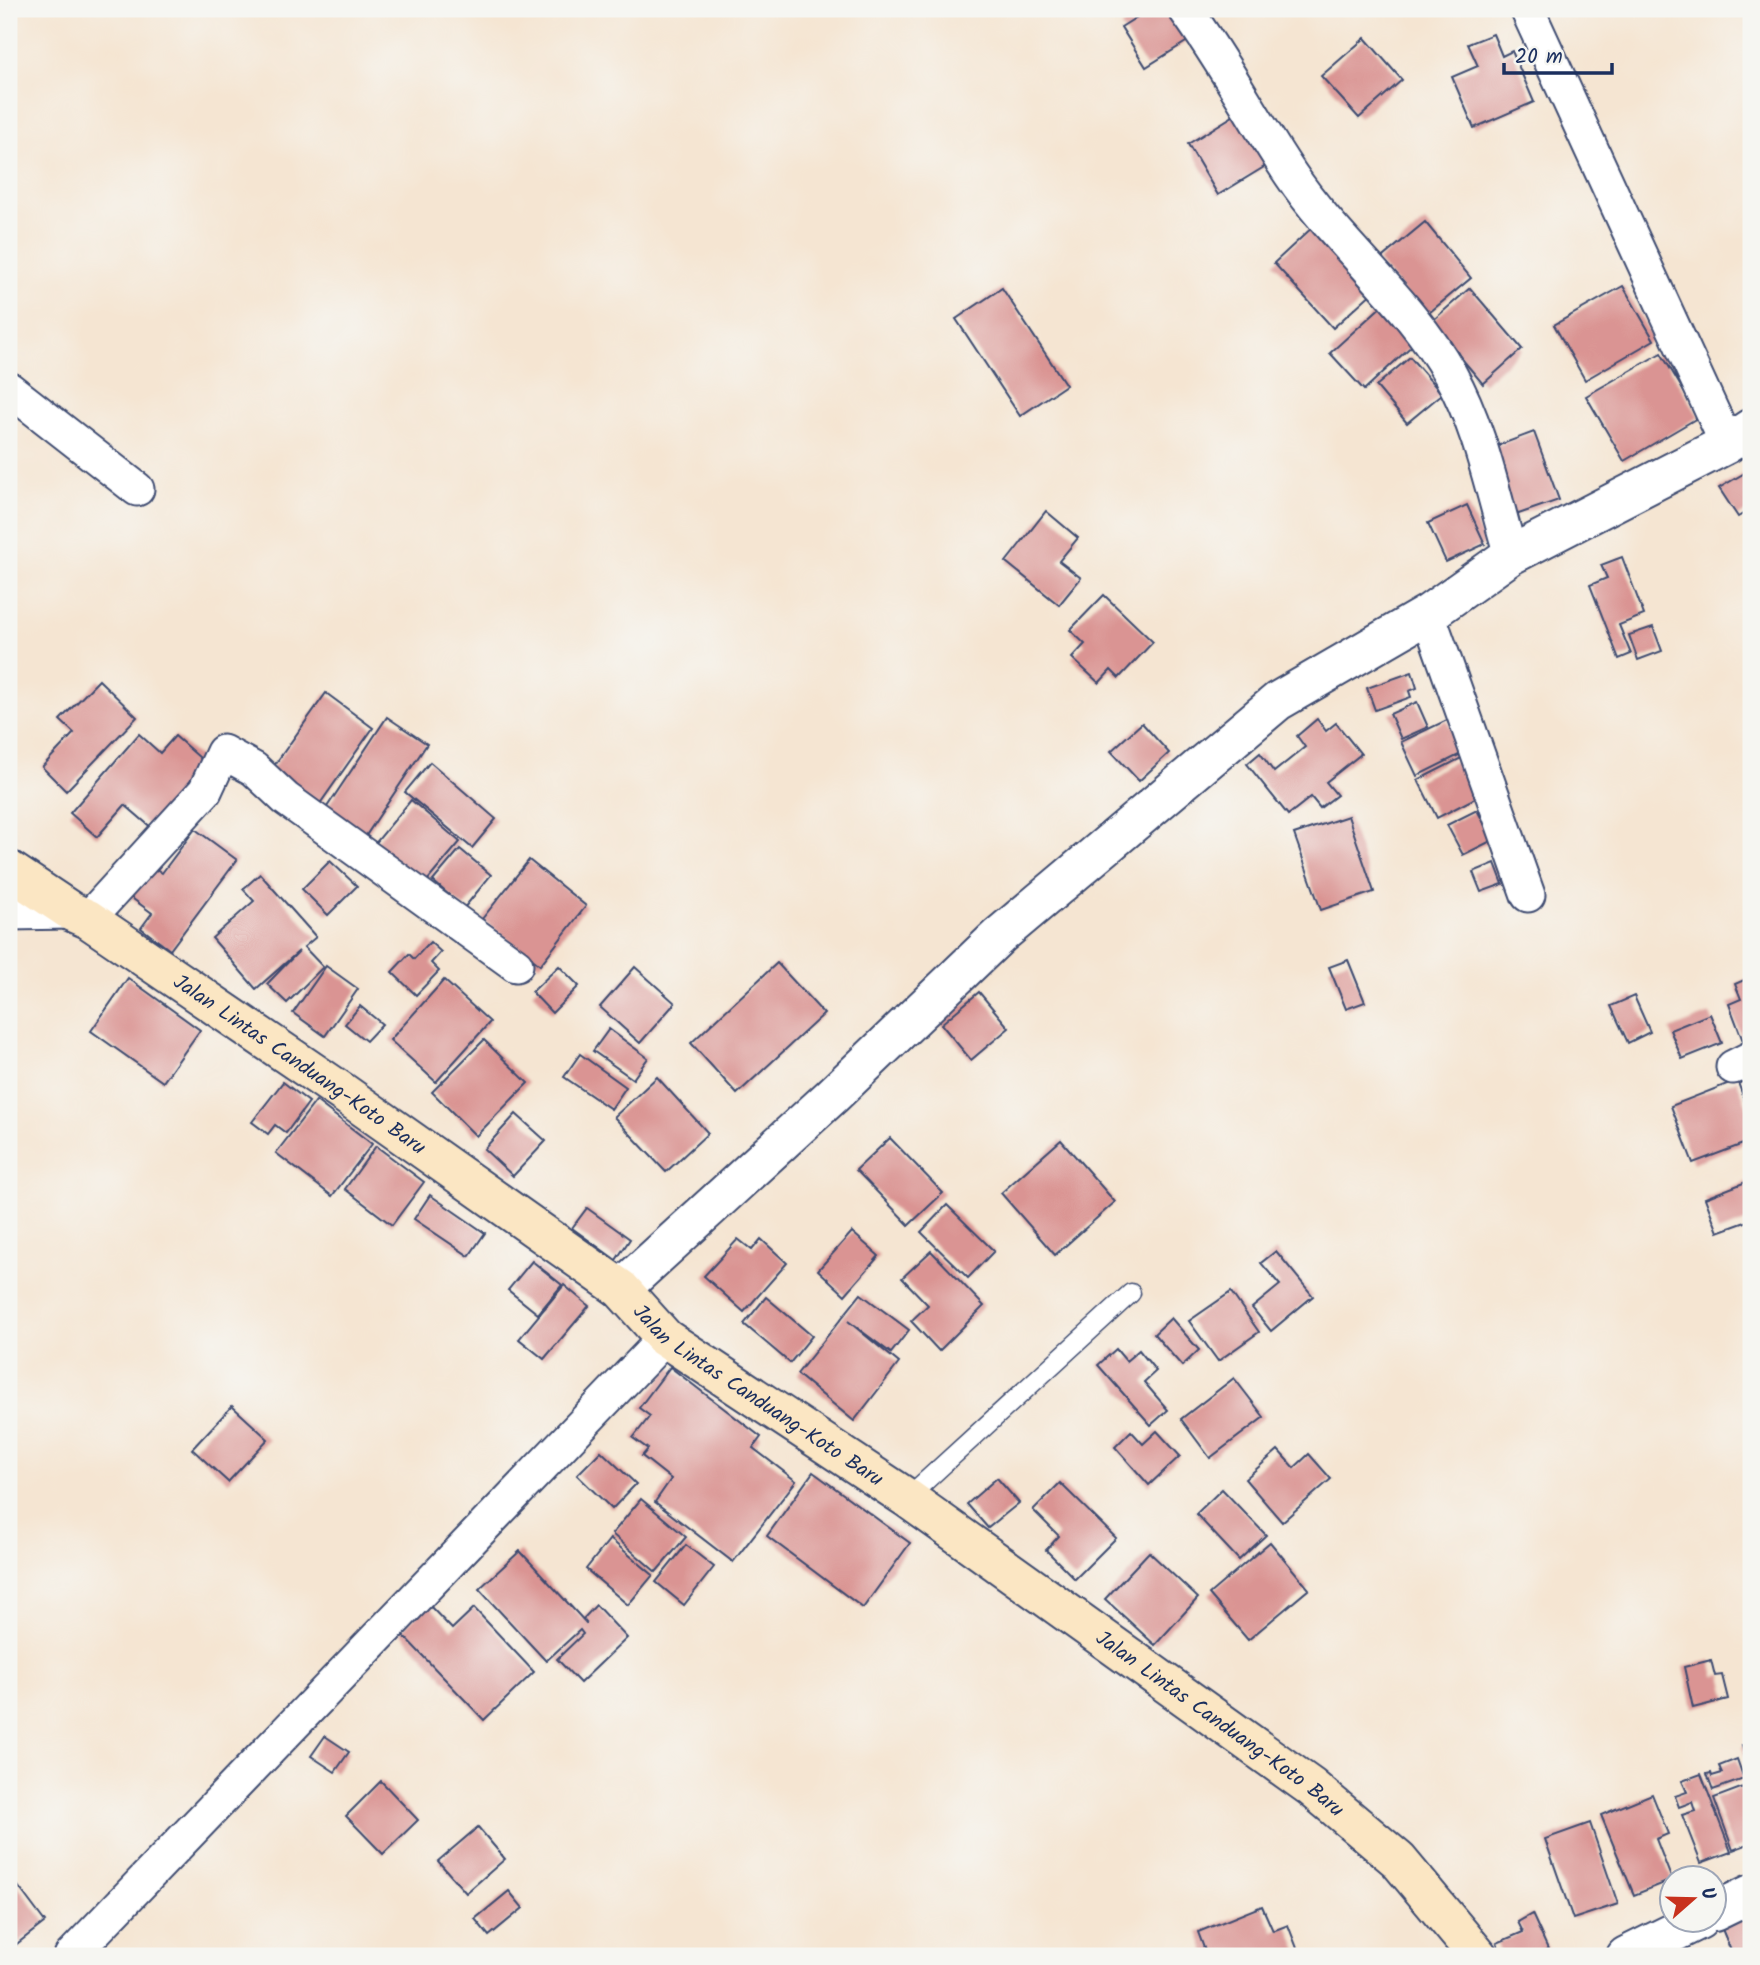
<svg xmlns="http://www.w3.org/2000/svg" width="1760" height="1965" viewBox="0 0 1760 1965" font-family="Kalam,sans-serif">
	<rect width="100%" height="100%" fill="#f6f6f2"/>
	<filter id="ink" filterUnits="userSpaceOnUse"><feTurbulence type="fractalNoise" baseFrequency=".0143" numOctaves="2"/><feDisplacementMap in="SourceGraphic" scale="14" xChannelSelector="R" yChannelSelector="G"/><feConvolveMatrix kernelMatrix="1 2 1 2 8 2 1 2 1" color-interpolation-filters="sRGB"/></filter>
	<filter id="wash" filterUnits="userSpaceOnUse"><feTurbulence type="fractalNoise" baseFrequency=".00686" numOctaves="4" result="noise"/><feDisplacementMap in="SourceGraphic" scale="28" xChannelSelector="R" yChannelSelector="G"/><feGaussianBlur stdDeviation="1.57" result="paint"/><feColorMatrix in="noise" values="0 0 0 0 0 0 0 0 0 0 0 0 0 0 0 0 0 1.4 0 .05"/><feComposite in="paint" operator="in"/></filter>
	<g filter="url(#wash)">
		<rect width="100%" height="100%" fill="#f5e5d2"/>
		<g id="blocks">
			<g fill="#da9493">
				<polygon points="1150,9 1176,9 1194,37 1146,67 1121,27"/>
				<polygon points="1493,34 1502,56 1512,51 1534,102 1474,128 1452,77 1478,66 1468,44"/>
				<polygon points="1365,38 1402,80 1359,118 1321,76"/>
				<polygon points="1238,113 1269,164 1218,195 1188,144"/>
				<polygon points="1425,222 1471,278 1424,317 1378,261"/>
				<polygon points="1315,225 1374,291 1333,328 1274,263"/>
				<polygon points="1623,286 1654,340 1585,380 1554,325"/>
				<polygon points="1002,288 1066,385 1020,416 956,319"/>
				<polygon points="1470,288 1522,349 1483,384 1431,322"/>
				<polygon points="1384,304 1418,340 1364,390 1330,353"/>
				<polygon points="1661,353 1699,417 1624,461 1586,396"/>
				<polygon points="1410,357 1442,394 1407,423 1376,386"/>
				<polygon points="1534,432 1559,500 1510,517 1486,450"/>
				<polygon points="1750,470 1751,509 1738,517 1719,488"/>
				<polygon points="1467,505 1485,544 1446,562 1428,523"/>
				<polygon points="1046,511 1078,538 1059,561 1081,578 1059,605 1006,562"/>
				<polygon points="1622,557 1644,615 1619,625 1631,654 1619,659 1590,585 1607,578 1601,565"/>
				<polygon points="1104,595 1153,642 1119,678 1111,670 1099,683 1072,658 1085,644 1070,630"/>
				<polygon points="1653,627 1662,651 1638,660 1629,635"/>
				<polygon points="1412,672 1417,688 1409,691 1411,697 1375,710 1367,688"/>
				<polygon points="99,680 137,717 66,791 42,767 74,733 60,720"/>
				<polygon points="326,693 373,728 319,805 271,770"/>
				<polygon points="1417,702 1428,727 1401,739 1390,714"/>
				<polygon points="387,717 427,744 365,837 325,810"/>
				<polygon points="1317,719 1326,731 1336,723 1361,754 1326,782 1337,795 1320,808 1311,797 1288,815 1247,764 1260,753 1274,772 1305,747 1297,736"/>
				<polygon points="1447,720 1463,753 1417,776 1401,742"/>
				<polygon points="1142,723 1169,753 1139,781 1111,751"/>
				<polygon points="139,734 160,753 175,736 208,765 153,829 125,805 97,837 70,813"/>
				<polygon points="1467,755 1485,793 1437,818 1418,780"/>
				<polygon points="430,762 496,819 472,848 405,792"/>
				<polygon points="411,800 460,842 422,887 373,846"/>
				<polygon points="1477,810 1493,840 1463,855 1447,825"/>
				<polygon points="1348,816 1374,892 1321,910 1294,834"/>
				<polygon points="195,829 237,860 170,950 141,928 152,913 129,896 152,866 162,873"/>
				<polygon points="460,849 491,875 464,908 433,881"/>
				<polygon points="529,860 586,906 540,965 482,919"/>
				<polygon points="330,861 357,886 328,915 302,889"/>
				<polygon points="1495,863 1503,884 1481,892 1473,872"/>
				<polygon points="260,874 316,937 304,947 323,967 287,1003 267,984 299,951 256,989 212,938 254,901 243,889"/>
				<polygon points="430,942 441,952 431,963 439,971 416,995 392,972 409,954 414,959"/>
				<polygon points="1348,960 1365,1002 1346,1009 1329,967"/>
				<polygon points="777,963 824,1014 737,1094 691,1043"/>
				<polygon points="326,966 358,989 325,1036 293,1013"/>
				<polygon points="559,966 579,986 552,1013 532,992"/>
				<polygon points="635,967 675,1003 640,1043 600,1007"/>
				<polygon points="1751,977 1751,1038 1743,1041 1729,1004 1741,999 1735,984"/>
				<polygon points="128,978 200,1030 163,1082 91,1031"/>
				<polygon points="444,980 490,1022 436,1082 390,1040"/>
				<polygon points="979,992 1009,1028 971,1060 941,1024"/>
				<polygon points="1634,996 1650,1032 1628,1043 1611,1006"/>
				<polygon points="360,1006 382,1024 366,1041 345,1024"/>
				<polygon points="1710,1014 1722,1043 1682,1059 1670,1030"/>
				<polygon points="609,1029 648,1058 633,1079 593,1051"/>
				<polygon points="484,1040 528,1083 476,1136 432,1092"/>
				<polygon points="580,1054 626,1087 611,1109 564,1077"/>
				<polygon points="657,1077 708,1133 666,1172 614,1117"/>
				<polygon points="1737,1080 1751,1117 1751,1141 1693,1163 1671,1106"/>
				<polygon points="283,1082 309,1102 286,1133 275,1125 268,1134 252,1122"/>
				<polygon points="316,1101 372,1144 332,1196 276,1153"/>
				<polygon points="516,1114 546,1141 513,1176 484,1149"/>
				<polygon points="890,1138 943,1193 909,1225 856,1170"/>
				<polygon points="1061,1140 1115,1202 1055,1255 1001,1193"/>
				<polygon points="376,1146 424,1182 392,1225 345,1189"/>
				<polygon points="1751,1180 1751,1220 1718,1232 1705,1198"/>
				<polygon points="430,1195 485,1233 469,1256 414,1219"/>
				<polygon points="947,1205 994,1251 968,1278 921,1232"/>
				<polygon points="587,1208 630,1239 616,1260 572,1228"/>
				<polygon points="852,1232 879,1256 845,1295 818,1270"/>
				<polygon points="738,1239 752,1250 761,1239 787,1263 744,1312 704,1276"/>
				<polygon points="931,1251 984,1306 939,1351 911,1321 928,1305 902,1278"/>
				<polygon points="1276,1251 1313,1296 1271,1331 1252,1308 1280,1285 1261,1263"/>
				<polygon points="532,1261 562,1285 538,1314 508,1290"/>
				<polygon points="564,1285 589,1306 544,1359 519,1339"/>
				<polygon points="1231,1292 1259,1332 1218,1361 1189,1321"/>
				<polygon points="861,1294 909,1330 891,1353 848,1321 899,1363 854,1421 797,1374"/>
				<polygon points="766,1297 812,1336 790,1363 744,1324"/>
				<polygon points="1171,1318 1199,1350 1182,1366 1154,1334"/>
				<polygon points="1116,1349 1126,1361 1139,1350 1156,1371 1144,1382 1168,1410 1151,1425 1098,1365"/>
				<polygon points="670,1367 761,1437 753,1448 796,1481 733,1562 655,1502 671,1479 642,1456 648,1449 633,1438 650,1416 639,1408"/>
				<polygon points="1234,1378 1264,1417 1210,1458 1181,1419"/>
				<polygon points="232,1406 268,1439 228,1482 192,1449"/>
				<polygon points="1131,1431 1143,1444 1157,1431 1180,1456 1149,1485 1115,1447"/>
				<polygon points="1278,1450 1294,1468 1309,1454 1331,1479 1282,1522 1245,1479"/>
				<polygon points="601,1451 636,1484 612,1509 577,1475"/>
				<polygon points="813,1472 910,1543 863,1608 767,1536"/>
				<polygon points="997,1478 1019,1503 988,1528 967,1504"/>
				<polygon points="1060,1483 1116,1538 1075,1579 1046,1550 1059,1536 1033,1510"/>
				<polygon points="1222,1489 1266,1535 1239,1560 1196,1514"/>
				<polygon points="641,1499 686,1537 656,1572 612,1534"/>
				<polygon points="610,1539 653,1575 628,1605 586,1569"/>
				<polygon points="1270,1542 1309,1589 1248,1640 1209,1594"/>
				<polygon points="686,1545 714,1567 684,1605 656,1582"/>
				<polygon points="520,1551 587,1624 583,1619 596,1605 627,1638 580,1683 557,1659 583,1634 580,1630 546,1661 479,1589"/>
				<polygon points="1149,1552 1198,1598 1155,1645 1105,1599"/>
				<polygon points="428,1604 452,1629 474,1608 534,1672 484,1720 400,1632"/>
				<polygon points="1711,1660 1715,1676 1722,1675 1728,1699 1693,1708 1684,1667"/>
				<polygon points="325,1736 349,1752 335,1772 311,1756"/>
				<polygon points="1751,1743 1751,1768 1749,1769 1742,1746"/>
				<polygon points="1737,1759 1744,1779 1713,1790 1707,1774 1711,1773 1712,1776 1722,1773 1719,1766"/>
				<polygon points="1701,1774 1731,1852 1701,1863 1682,1815 1695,1811 1692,1802 1679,1807 1675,1796 1687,1792 1682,1781"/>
				<polygon points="381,1781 418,1820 383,1854 346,1816"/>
				<polygon points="1746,1786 1751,1800 1751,1843 1733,1850 1714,1798"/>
				<polygon points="1652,1794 1668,1834 1656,1839 1672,1880 1634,1895 1601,1815"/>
				<polygon points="1590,1823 1618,1904 1573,1919 1545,1839"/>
				<polygon points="478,1827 505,1859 466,1893 438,1861"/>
				<polygon points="9,1874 45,1922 9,1950"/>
				<polygon points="509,1891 523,1908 489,1936 475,1919"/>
				<polygon points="1262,1906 1273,1931 1288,1925 1300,1956 1207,1956 1198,1932"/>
				<polygon points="1751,1913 1751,1956 1733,1956 1720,1924"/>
				<polygon points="1532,1914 1548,1949 1533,1956 1502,1956 1497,1943 1523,1932 1518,1922"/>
			</g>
		</g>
	</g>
	<g filter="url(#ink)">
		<use href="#blocks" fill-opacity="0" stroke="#3c4a6f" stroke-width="2"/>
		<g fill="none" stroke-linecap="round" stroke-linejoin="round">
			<g stroke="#3c4a6f" stroke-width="21">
				<polyline id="service" points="907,1498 1131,1293"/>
			</g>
			<g stroke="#3c4a6f" stroke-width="37">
				<g id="minor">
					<path d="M1185,9C1224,62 1254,120 1291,175C1338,245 1409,300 1450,374C1481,429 1493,495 1511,555"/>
					<polyline points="1527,9 1727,444"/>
					<polyline points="9,389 137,489"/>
					<polyline points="1428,614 1528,895"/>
					<polyline points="9,913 72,912"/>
					<polyline points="88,919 205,791 223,752 254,769 286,799 516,965"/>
					<polyline points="1733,1067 1751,1058"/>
					<polyline points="71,1956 665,1338"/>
				</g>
			</g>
			<g stroke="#3c4a6f" stroke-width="42">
				<g id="tertiary">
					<polyline points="621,1289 832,1096 999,936 1278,701 1428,614 1511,555 1727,444 1751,428"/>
					<polyline points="1714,1912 1751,1894"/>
					<polyline points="1626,1956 1699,1920"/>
				</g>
			</g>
			<g stroke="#3c4a6f" stroke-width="42">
				<g id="secondary">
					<path id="s1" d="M9,870L72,912L88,919L342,1092L621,1289L665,1338L907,1498L1311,1787L1398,1860L1478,1956"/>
				</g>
			</g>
			<use href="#service" stroke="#fff" stroke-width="18"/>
			<use href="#minor" stroke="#fff" stroke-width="33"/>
			<use href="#tertiary" stroke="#fff" stroke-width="38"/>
			<use href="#secondary" stroke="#fbe6c3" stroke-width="38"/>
		</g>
	</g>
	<g text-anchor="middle" stroke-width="6" stroke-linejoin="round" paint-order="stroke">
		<g font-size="21" fill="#1b2f5e" stroke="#f6f6f2">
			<text dy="7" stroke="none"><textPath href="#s1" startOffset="350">Jalan Lintas Canduang-Koto Baru</textPath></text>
			<text dy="7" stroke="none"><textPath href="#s1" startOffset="917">Jalan Lintas Canduang-Koto Baru</textPath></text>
			<text dy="7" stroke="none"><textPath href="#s1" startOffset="1484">Jalan Lintas Canduang-Koto Baru</textPath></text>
		</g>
	</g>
	<rect width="1760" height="1965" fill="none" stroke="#f6f6f2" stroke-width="35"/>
	<g transform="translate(1693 1899) rotate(70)"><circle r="33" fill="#f6f6f2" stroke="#9ea6b7" stroke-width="2"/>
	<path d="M0-5L12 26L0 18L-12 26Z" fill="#c8321e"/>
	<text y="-10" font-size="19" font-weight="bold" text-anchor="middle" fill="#1b2f5e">U</text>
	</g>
	<path d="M1504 63v10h108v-10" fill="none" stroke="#1b2f5e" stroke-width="3.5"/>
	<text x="1515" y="63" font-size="21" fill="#1b2f5e" stroke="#f6f6f2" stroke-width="5" paint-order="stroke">20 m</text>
</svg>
